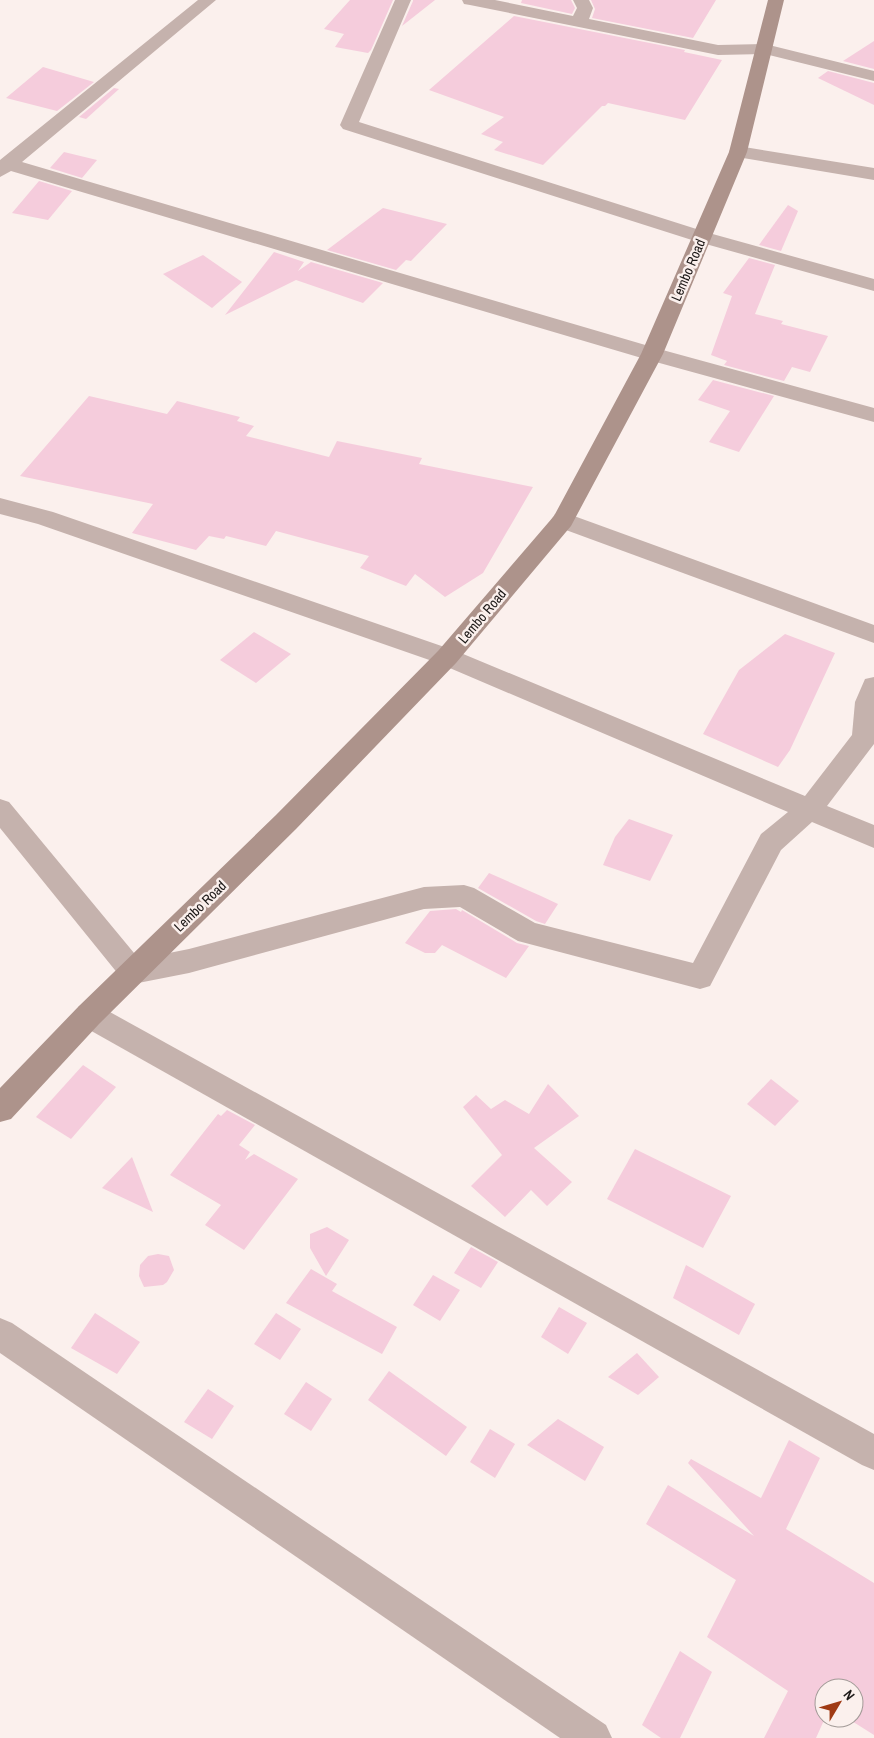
<svg xmlns="http://www.w3.org/2000/svg" width="874" height="1738" viewBox="0 0 874 1738" font-family="'Archivo Narrow',sans-serif">
	<rect width="100%" height="100%" fill="#fbf0ed"/>
	<g fill="#f5ccdc">
		<polygon points="350,0 393,0 371,50 368,53 335,47 344,34 324,29"/>
		<polygon points="413,0 435,0 402,26 413,1"/>
		<polygon points="522,0 571,0 575,8 572,14 521,3"/>
		<polygon points="591,0 716,0 693,38 592,18 595,9"/>
		<polygon points="514,16 685,50 684,52 722,60 685,120 608,103 605,106 602,106 543,165 494,150 503,142 481,134 504,117 429,90"/>
		<polygon points="874,41 874,69 843,61"/>
		<polygon points="43,67 94,82 57,111 6,98"/>
		<polygon points="828,71 874,83 874,105 818,78"/>
		<polygon points="114,88 119,89 86,119 79,117"/>
		<polygon points="64,152 97,160 82,178 50,168"/>
		<polygon points="39,181 72,191 48,220 12,213"/>
		<polygon points="788,205 798,211 781,251 759,245"/>
		<polygon points="383,208 447,224 411,261 406,260 396,270 327,250"/>
		<polygon points="274,252 304,262 298,271 311,262 383,283 363,303 296,280 225,315"/>
		<polygon points="203,255 242,282 212,308 163,274"/>
		<polygon points="749,258 775,265 755,314 783,321 781,324 828,336 810,372 792,367 784,381 724,365 727,361 711,355 732,296 723,293"/>
		<polygon points="713,380 774,396 739,452 709,442 730,411 698,400"/>
		<polygon points="89,396 167,414 177,401 240,417 237,421 254,426 246,436 329,457 337,441 422,458 419,464 533,487 483,573 445,597 415,574 406,586 360,568 369,556 276,531 266,546 226,536 224,539 209,536 196,550 132,533 153,504 20,476"/>
		<polygon points="254,632 291,654 256,683 220,660"/>
		<polygon points="785,634 835,653 790,750 778,767 703,734 739,670"/>
		<polygon points="629,819 673,835 650,881 603,865 615,837"/>
		<polygon points="489,873 541,896 558,904 545,924 536,921 478,888"/>
		<polygon points="456,909 461,912 462,910 517,943 529,946 506,978 442,945 435,953 425,953 405,943 430,911"/>
		<polygon points="83,1065 116,1087 71,1139 36,1117"/>
		<polygon points="771,1079 799,1101 775,1126 747,1104"/>
		<polygon points="548,1084 579,1116 534,1148 572,1182 547,1206 531,1190 505,1217 471,1186 502,1155 463,1107 476,1095 491,1109 505,1100 529,1114"/>
		<polygon points="227,1110 255,1125 239,1145 250,1152 245,1160 254,1154 298,1179 244,1250 205,1225 221,1205 170,1175 218,1114 221,1116"/>
		<polygon points="635,1149 731,1196 703,1248 607,1199"/>
		<polygon points="132,1157 153,1212 102,1188"/>
		<polygon points="327,1227 349,1240 326,1276 310,1248 310,1234"/>
		<polygon points="471,1247 498,1262 481,1288 454,1273"/>
		<polygon points="158,1254 169,1256 174,1270 167,1282 163,1285 144,1287 139,1276 140,1265 148,1256"/>
		<polygon points="686,1265 755,1304 739,1335 673,1298"/>
		<polygon points="311,1269 337,1284 332,1291 397,1327 382,1354 286,1303"/>
		<polygon points="433,1275 460,1290 440,1321 413,1305"/>
		<polygon points="559,1307 587,1323 568,1354 541,1337"/>
		<polygon points="95,1313 140,1342 117,1374 71,1348"/>
		<polygon points="276,1313 301,1329 280,1360 254,1344"/>
		<polygon points="637,1353 659,1377 638,1395 608,1377"/>
		<polygon points="389,1371 467,1427 446,1456 368,1400"/>
		<polygon points="306,1382 332,1399 311,1431 284,1414"/>
		<polygon points="208,1389 234,1406 212,1439 184,1422"/>
		<polygon points="558,1419 604,1447 585,1481 527,1445"/>
		<polygon points="490,1429 515,1444 495,1478 470,1462"/>
		<polygon points="789,1440 820,1458 786,1529 874,1583 874,1735 847,1718 854,1718 854,1688 824,1688 825,1718 816,1738 764,1738 788,1691 707,1637 736,1580 646,1524 668,1485 754,1536 688,1463 691,1459 761,1498"/>
		<polygon points="680,1651 712,1672 680,1738 661,1738 642,1725"/>
	</g>
	<g fill="none" stroke-linecap="round" stroke-linejoin="round">
		<g fill="#c5b2ad" fill-rule="evenodd">
			<polygon points="198,0 216,0 22,162 659,349 874,408 874,422 645,359 11,171 0,177 0,160"/>
			<polygon points="395,0 411,0 359,122 709,233 874,279 874,291 695,241 343,129 340,125"/>
			<polygon points="462,0 495,0 573,16 577,8 573,0 589,0 593,8 589,19 718,45 765,44 874,71 874,81 765,54 718,55 470,5 464,4"/>
			<polygon points="738,146 874,168 874,180 731,156 729,152 731,148"/>
			<polygon points="0,498 53,512 456,651 805,796 852,735 855,702 865,679 874,677 874,744 827,806 874,825 874,848 812,822 781,850 710,986 700,989 518,941 460,907 424,909 189,973 133,984 123,980 0,828 0,799 9,802 139,959 189,949 424,887 464,885 474,888 535,923 693,963 761,834 788,812 438,663 38,524 0,514"/>
			<polygon points="563,512 874,625 874,643 555,526 551,520 555,514"/>
			<polygon points="89,1003 99,1006 874,1434 874,1470 862,1465 79,1024 74,1015 79,1006"/>
			<polygon points="0,1318 12,1323 606,1725 612,1738 560,1738 0,1353"/>
		</g>
		<polygon fill="#ad938b" fill-rule="evenodd" points="768,0 784,0 747,152 663,354 571,526 456,663 296,829 99,1024 11,1119 0,1122 0,1088 79,1006 276,815 438,651 554,516 641,354 729,152"/>
	</g>
	<g text-anchor="middle" stroke-width="5" stroke-linejoin="round" paint-order="stroke">
		<g font-size="14" fill="#1c1817" stroke="#fbf0ed">
			<text transform="translate(688 270) rotate(-67)" y="5">Lembo Road</text>
			<text transform="translate(482 616) rotate(-50)" y="5">Lembo Road</text>
			<text transform="translate(200 906) rotate(-44)" y="5">Lembo Road</text>
		</g>
	</g>
	<g transform="translate(839 1703) rotate(52)"><circle r="24" fill="#fbf0ed" stroke="#a29a97"/>
	<path d="M0-4L9 19L0 12L-9 19Z" fill="#a03a14"/>
	<text y="-8" font-size="14" font-weight="bold" text-anchor="middle" fill="#1c1817">N</text>
	</g>
</svg>
